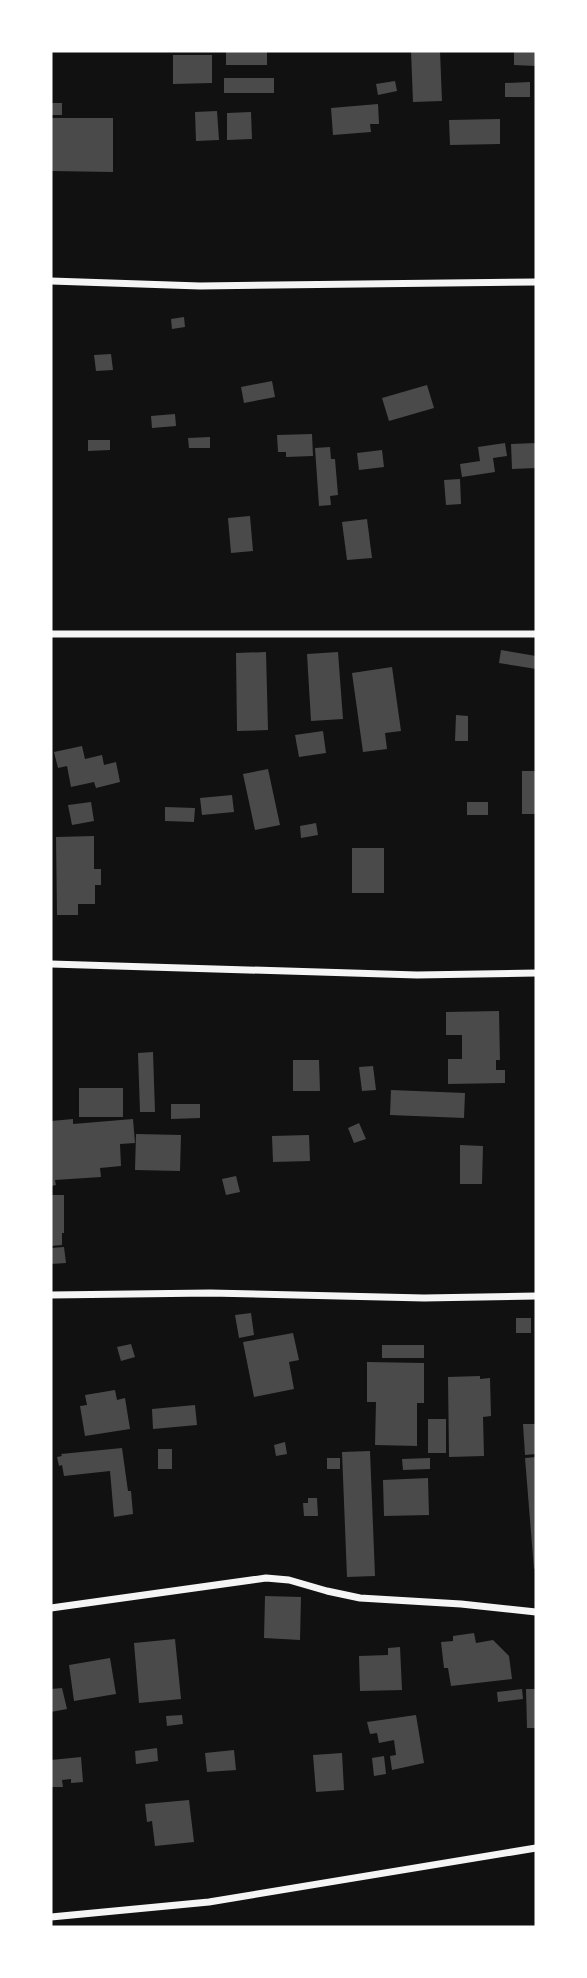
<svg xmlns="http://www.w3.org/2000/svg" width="587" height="1978" viewBox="0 0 587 1978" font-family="'DejaVu Sans',sans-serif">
	<rect width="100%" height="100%" fill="#111"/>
	<g fill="#4a4a4a">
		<rect x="226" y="51" width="41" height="14"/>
		<polygon points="411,51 440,51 442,101 413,102"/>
		<polygon points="514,51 536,51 536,66 514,65"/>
		<polygon points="173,55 212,55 212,83 173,84"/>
		<rect x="224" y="78" width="50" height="15"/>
		<polygon points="395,81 397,91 378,95 376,84"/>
		<polygon points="530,82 530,97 505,97 505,83"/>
		<rect x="51" y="103" width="11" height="12"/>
		<polygon points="378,104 379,124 370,124 371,132 333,135 331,108"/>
		<polygon points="217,111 219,140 196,141 195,112"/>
		<polygon points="251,112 252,139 227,140 227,113"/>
		<polygon points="51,118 113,118 113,172 51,171"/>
		<polygon points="500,119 500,144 450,145 449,120"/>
		<polygon points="184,317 185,327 172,329 171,319"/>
		<polygon points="111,354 113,370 96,371 94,355"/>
		<polygon points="272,381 275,397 244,403 241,387"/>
		<polygon points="427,385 434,408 389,421 382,398"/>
		<polygon points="175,414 176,426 152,428 151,416"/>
		<polygon points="312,434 313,456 286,457 286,452 278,452 277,435"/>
		<polygon points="210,437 210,448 189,448 188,438"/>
		<polygon points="88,440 110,440 110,450 88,451"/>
		<polygon points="505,443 507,456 493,458 495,472 462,477 460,464 480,461 478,447"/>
		<polygon points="536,443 536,468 512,469 511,444"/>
		<polygon points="330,447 331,459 335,459 338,495 330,496 331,505 319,506 315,448"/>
		<polygon points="382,450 384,467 359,470 357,453"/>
		<polygon points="460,479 461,504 446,505 444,480"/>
		<polygon points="250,516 253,551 231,553 228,518"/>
		<polygon points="367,519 372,558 347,560 342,522"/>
		<polygon points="501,650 536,656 536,669 499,663"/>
		<polygon points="266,652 268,730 237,731 236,653"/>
		<polygon points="338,652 343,719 311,721 307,654"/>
		<polygon points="392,667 401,731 385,733 387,749 363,752 352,673"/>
		<polygon points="456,715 468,716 468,741 455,741"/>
		<polygon points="323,731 326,753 299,757 295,735"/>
		<polygon points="82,746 85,759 102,755 104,765 116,762 120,782 96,788 94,782 71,787 67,766 58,768 54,752"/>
		<polygon points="268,769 280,825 255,830 243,774"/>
		<rect x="522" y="771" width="14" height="43"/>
		<polygon points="232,795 234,812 202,815 200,798"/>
		<polygon points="91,802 94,821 72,825 68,805"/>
		<rect x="467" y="802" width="21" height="13"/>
		<polygon points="165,807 195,808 194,822 165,821"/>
		<polygon points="316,823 318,835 301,838 300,826"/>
		<polygon points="94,836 94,869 101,869 101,885 95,885 95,904 78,904 78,915 57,915 56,837"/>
		<rect x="352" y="848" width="32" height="45"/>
		<polygon points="499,1011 500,1060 496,1060 496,1070 505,1070 505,1083 448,1084 448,1059 462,1059 462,1035 446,1035 446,1012"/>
		<polygon points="153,1052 155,1112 140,1112 138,1053"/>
		<polygon points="293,1060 319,1060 320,1091 293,1091"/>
		<polygon points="373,1066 376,1090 362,1091 359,1067"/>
		<rect x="79" y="1088" width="44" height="29"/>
		<polygon points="391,1090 465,1093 464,1118 390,1115"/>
		<polygon points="171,1104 200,1104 200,1118 171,1119"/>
		<polygon points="73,1119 73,1124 133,1119 135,1143 120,1144 121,1166 100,1168 101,1177 55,1180 56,1185 51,1186 51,1121"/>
		<polygon points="359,1123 366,1139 354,1143 348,1128"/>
		<polygon points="136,1134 181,1135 180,1171 135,1170"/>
		<polygon points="309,1135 310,1161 273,1162 272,1136"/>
		<polygon points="460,1145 483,1146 482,1184 460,1184"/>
		<polygon points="236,1176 240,1192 226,1195 222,1179"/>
		<polygon points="51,1195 64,1195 64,1233 62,1233 62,1245 51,1246"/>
		<polygon points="64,1247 66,1263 51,1264 51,1248"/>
		<polygon points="251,1313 254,1335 239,1338 235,1315"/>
		<rect x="516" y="1318" width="15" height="15"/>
		<polygon points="293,1333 299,1360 289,1362 294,1389 254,1397 243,1342"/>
		<polygon points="131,1344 135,1357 121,1361 117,1347"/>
		<rect x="382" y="1345" width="42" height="13"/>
		<polygon points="367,1362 424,1363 424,1403 417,1403 417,1446 375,1445 376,1402 367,1402"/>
		<polygon points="480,1376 480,1379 490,1378 491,1416 483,1417 484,1456 449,1457 448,1377"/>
		<polygon points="115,1390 117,1400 125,1398 130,1429 85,1436 80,1406 87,1405 85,1395"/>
		<polygon points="195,1405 197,1425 153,1429 152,1409"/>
		<rect x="428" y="1419" width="18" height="34"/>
		<polygon points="523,1424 536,1424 536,1454 525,1455"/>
		<polygon points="285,1442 287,1454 276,1456 274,1445"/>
		<polygon points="122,1448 128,1491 131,1491 133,1514 114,1517 110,1471 64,1476 62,1465 59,1466 57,1457 62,1456 61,1454"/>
		<rect x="158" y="1449" width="14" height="20"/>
		<polygon points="370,1451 375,1576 347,1577 342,1452"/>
		<polygon points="536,1457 536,1569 534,1569 525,1458"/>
		<rect x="327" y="1458" width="13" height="11"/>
		<polygon points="430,1458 430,1469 403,1470 402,1459"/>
		<polygon points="428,1478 429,1515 384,1516 383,1480"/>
		<polygon points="308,1498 317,1498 318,1516 304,1516 303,1503 308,1503"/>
		<polygon points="265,1596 301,1597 300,1640 264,1638"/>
		<polygon points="474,1633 476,1643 493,1640 509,1656 512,1679 451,1686 448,1668 444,1668 441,1642 453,1641 453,1636"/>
		<polygon points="175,1639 181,1699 139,1703 134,1643"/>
		<polygon points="400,1647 402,1690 360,1691 359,1656 388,1655 388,1648"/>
		<polygon points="110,1658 116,1694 74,1701 69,1665"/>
		<polygon points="62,1688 67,1709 51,1712 51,1689"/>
		<polygon points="522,1689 523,1699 498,1702 497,1692"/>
		<polygon points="526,1689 536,1689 536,1728 527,1728"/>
		<polygon points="182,1715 183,1724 167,1726 166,1716"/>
		<polygon points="416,1715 424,1763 392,1770 390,1756 396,1755 394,1740 379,1743 377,1733 370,1734 367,1722"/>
		<polygon points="157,1748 158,1761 136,1764 135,1751"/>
		<polygon points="234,1750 236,1770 207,1772 205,1753"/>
		<polygon points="342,1753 344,1790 316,1792 313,1755"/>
		<polygon points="384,1756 386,1774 374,1776 372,1758"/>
		<polygon points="81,1757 83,1782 71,1783 71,1779 62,1780 63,1787 51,1787 51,1760"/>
		<polygon points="189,1800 194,1842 155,1846 152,1821 147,1822 145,1804"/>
	</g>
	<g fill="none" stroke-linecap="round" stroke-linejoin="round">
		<g stroke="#f5f5f5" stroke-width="7">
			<polyline points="51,281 200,286 536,282"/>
			<polyline points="51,634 536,634"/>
			<polyline points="51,964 417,975 536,973"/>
			<polyline points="51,1295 210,1293 424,1298 536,1296"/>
			<polyline points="51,1608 266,1578 289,1580 327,1591 360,1598 461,1604 536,1612"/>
			<polyline points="51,1917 209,1902 536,1848"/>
		</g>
	</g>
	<rect width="587" height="1978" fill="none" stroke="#ffffff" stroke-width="105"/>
</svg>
